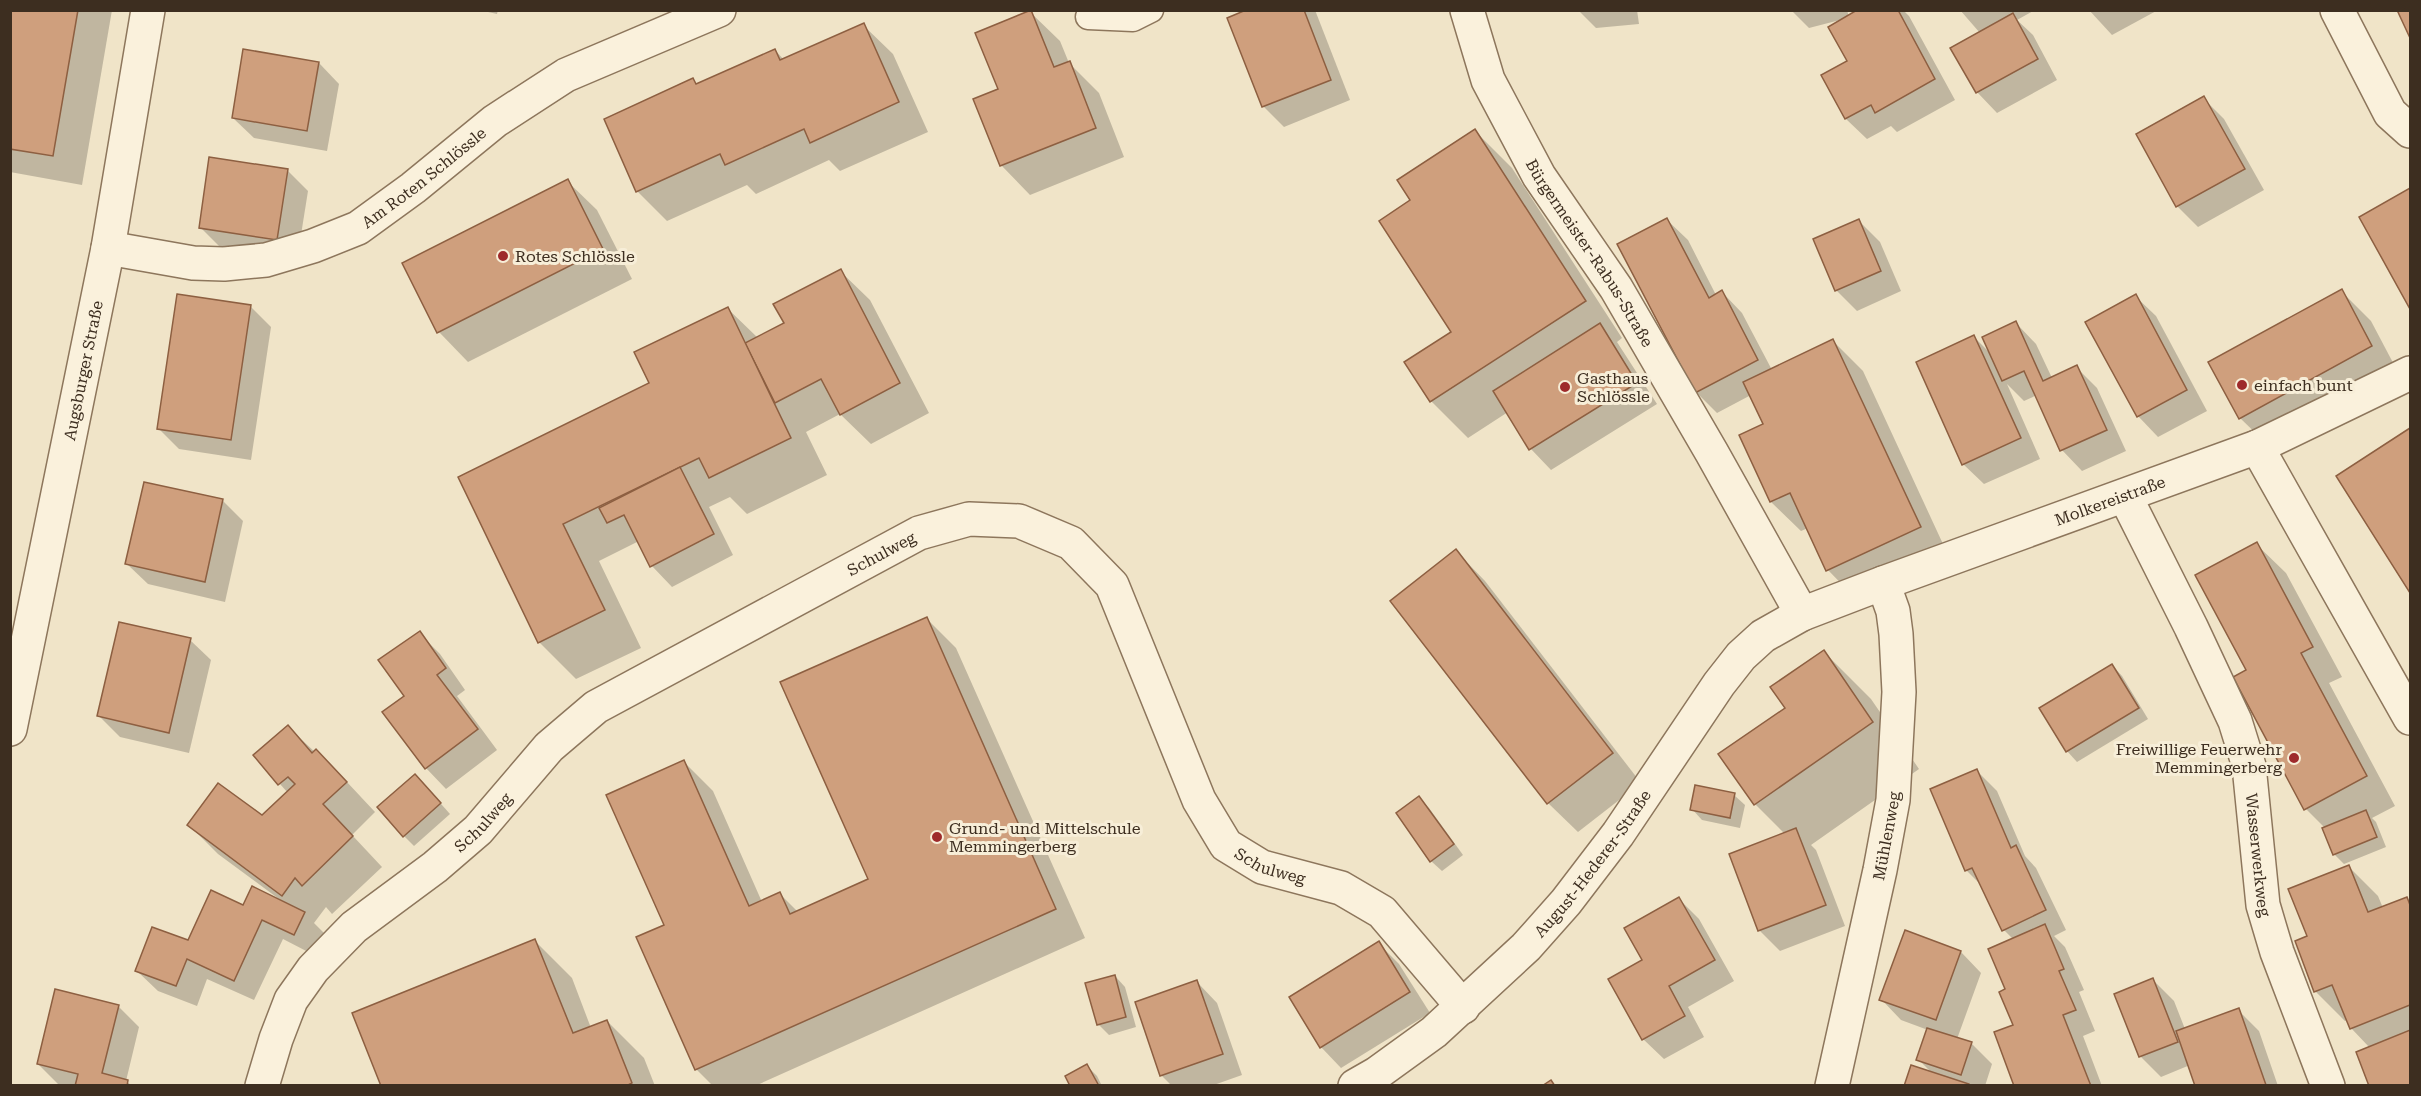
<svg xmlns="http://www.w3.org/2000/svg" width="2421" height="1096" viewBox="0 0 2421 1096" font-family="'Roboto Serif',serif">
	<rect width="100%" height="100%" fill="#f0e4c8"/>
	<g fill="#0003">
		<polygon points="10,10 112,10 82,185 10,172"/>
		<polygon points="479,10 498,10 497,14"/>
		<polygon points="1250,10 1315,10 1350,100 1284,127 1263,106"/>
		<polygon points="1578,10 1637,10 1639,24 1596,28"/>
		<polygon points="1791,10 1847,10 1849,17 1860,10 1903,10 1909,16 1955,100 1897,132 1891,126 1867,139 1846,119 1823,76 1849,61 1840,20 1809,28"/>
		<polygon points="1960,10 2035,10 2017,20 2033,35 2057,80 1997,113 1977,92 1980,33"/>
		<polygon points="2089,10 2158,10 2112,35"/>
		<polygon points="1030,12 1060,41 1069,63 1099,93 1124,157 1030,195 1001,165 1000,90"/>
		<polygon points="863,25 893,54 928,132 840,171 829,160 756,194 747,185 667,221 637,191 693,80 698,85 775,50 784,60"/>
		<polygon points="319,63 339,84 327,151 254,138 233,118"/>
		<polygon points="2203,98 2224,119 2264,190 2198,227 2177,206"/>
		<polygon points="1475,131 1512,168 1622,338 1617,342 1657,404 1551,470 1531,449 1508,412 1468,438 1431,401 1406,363 1453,332 1412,201"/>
		<polygon points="287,170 308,191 297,260 221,248 200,227"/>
		<polygon points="567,181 597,210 632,279 468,362 439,332"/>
		<polygon points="2410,190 2410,306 2361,217"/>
		<polygon points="1667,220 1688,240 1716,295 1722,292 1742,313 1772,370 1833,341 1863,371 1949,557 1857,600 1828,570 1808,528 1801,531 1771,502 1740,436 1765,425 1751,395 1717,413 1696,392"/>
		<polygon points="1859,221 1880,242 1901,291 1857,311 1836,290"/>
		<polygon points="840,271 870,300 929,413 871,444 840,414 806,432 827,475 747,514 730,497 709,507 733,555 672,587 652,566 639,541 599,561 641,648 576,679 539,642 460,477 651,384 728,309 758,338 786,323"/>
		<polygon points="2341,291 2371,321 2400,376 2270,447 2240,418"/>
		<polygon points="2135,296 2156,316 2207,411 2158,437 2138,416"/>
		<polygon points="251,307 271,327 251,460 179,449 158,428"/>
		<polygon points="2016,323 2036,344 2052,378 2076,367 2097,388 2126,451 2082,471 2062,450 2037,395 2024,401 2007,384 2040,459 1984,484 1963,464 1974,337 1991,354"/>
		<polygon points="2410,430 2410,590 2338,476"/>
		<polygon points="145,483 223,501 243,521 225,602 148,584 127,564"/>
		<polygon points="2256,544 2286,573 2342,677 2329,683 2395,806 2372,818 2376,822 2386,847 2344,864 2334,854 2325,828 2306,809 2248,671"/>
		<polygon points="1456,551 1485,581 1641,783 1578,832 1548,803"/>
		<polygon points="926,618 956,648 1085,938 755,1086 713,1086 696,1069 666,925 684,762 713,791 762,902 780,894 798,912 870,880"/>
		<polygon points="419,633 440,654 465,690 457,696 497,750 446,789 426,768 406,696"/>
		<polygon points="190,640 211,660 189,753 120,737 99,716"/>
		<polygon points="1824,652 1871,699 1919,769 1811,845 1816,850 1845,926 1780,951 1759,930 1785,834 1755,804"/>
		<polygon points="2112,665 2122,676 2148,719 2077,762 2067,751"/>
		<polygon points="288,727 346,781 375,812 352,835 382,867 332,914 326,907 314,923 325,934 314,955 283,939 254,1000 207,979 197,1006 158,991 137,971 244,907 279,899 218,854 189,825 262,817 288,793 280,784"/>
		<polygon points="1977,771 1997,791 2025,856 2036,868 2066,930 2054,936 2065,947 2084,990 2079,992 2095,1031 2083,1036 2102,1086 2016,1086 2015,1026 2007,990 2014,940 2004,930 1984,888 1966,870"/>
		<polygon points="425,786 450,814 414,846 404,836"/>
		<polygon points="1734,795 1745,805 1740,828 1702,820 1692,809"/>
		<polygon points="1419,798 1429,808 1463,855 1442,871 1431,861 1398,813"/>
		<polygon points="2348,866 2378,896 2383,908 2407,899 2410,902 2410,1086 2371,1086 2370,1048 2351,1028 2347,1020 2345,1021 2315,991 2309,937"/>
		<polygon points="1678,898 1699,919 1734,981 1688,1007 1704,1037 1664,1059 1643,1039 1644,960"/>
		<polygon points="535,941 572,978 591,1028 607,1021 644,1058 655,1086 383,1086"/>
		<polygon points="1378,943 1399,964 1430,1013 1341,1068 1321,1047"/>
		<polygon points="1961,952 1981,973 1957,1039 1972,1044 1992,1064 1985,1086 1906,1086 1932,1073 1918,1059 1928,1030 1901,1020 1881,999"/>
		<polygon points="1115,976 1125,987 1136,1027 1109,1035 1098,1024"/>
		<polygon points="2153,980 2174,1001 2185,1029 2238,1010 2259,1031 2278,1086 2197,1086 2190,1065 2161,1077 2140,1056"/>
		<polygon points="1197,982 1217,1003 1242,1075 1211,1086 1172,1086 1161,1075"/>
		<polygon points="118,1006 139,1027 126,1081 132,1086 63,1086 59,1085 38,1064"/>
		<polygon points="1087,1066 1097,1076 1102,1086 1072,1086"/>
	</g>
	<g fill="#cf9f7d" stroke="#8d5f41" stroke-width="1.5">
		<polygon points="10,10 78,10 53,156 10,149"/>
		<polygon points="1031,10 1054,67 1070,61 1096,128 1000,166 973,99 998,89 975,33"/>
		<polygon points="1246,10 1304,10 1331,80 1262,107 1227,18"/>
		<polygon points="1857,10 1898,10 1935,79 1875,113 1871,105 1845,119 1821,75 1847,61 1828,27"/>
		<polygon points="2397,10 2410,10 2410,38"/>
		<polygon points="2013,13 2038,59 1976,93 1950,48"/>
		<polygon points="864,23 899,102 810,143 804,129 725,165 720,154 636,192 604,119 693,78 696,84 775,49 780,60"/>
		<polygon points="243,49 319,62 307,131 232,118"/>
		<polygon points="2204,96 2245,169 2176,207 2136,134"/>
		<polygon points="1475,129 1586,301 1430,402 1404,362 1451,332 1379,221 1410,200 1397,180"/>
		<polygon points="209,157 288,169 277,240 199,228"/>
		<polygon points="568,179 603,249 437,333 402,263"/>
		<polygon points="2410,188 2410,309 2359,217"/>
		<polygon points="1667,218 1709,298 1722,290 1758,360 1695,393 1617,244"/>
		<polygon points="1859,219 1881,271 1835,291 1813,239"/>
		<polygon points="841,269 900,383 840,415 821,379 775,403 745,343 784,323 773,304"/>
		<polygon points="2342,289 2372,346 2239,419 2208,362"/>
		<polygon points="177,294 251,305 231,440 157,429"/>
		<polygon points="2136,294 2187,390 2137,417 2085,322"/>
		<polygon points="728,307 791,438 709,478 699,458 563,524 605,610 538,643 458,477 649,383 634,352"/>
		<polygon points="2016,321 2043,381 2077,365 2107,430 2060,451 2024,371 2002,381 1982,337"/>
		<polygon points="1600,323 1637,383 1529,450 1493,391"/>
		<polygon points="1974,335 2021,438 1962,465 1916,362"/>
		<polygon points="1833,339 1921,527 1826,571 1790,493 1770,502 1739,435 1763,424 1743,382"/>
		<polygon points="2410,428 2410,593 2336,476"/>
		<polygon points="680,467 714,534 650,567 624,515 607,523 599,508"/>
		<polygon points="144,482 223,499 205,582 125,564"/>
		<polygon points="2257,542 2313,647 2301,653 2367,776 2304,810 2233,677 2246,670 2195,575"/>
		<polygon points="1456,549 1613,753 1547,804 1390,601"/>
		<polygon points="927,617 1056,909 695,1070 636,937 664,925 606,795 684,760 749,906 780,892 790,914 868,879 780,682"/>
		<polygon points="119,622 191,638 169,733 97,716"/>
		<polygon points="420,631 446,668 437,675 478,729 425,769 382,712 404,696 378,660"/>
		<polygon points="1824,650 1873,722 1754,805 1718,754 1785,708 1770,687"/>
		<polygon points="2112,664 2139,708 2066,752 2039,708"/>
		<polygon points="288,725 312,753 316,749 347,782 323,804 353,836 302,886 295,878 282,896 187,825 218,783 262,815 295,784 288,777 278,785 253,755"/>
		<polygon points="1977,769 2011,848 2016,845 2046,910 2002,931 1972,868 1965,871 1930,789"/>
		<polygon points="415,774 441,803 403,837 377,807"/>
		<polygon points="1695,785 1735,793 1730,818 1690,810"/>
		<polygon points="1419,796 1454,844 1430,862 1396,813"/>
		<polygon points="2366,810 2377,837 2333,855 2322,828"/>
		<polygon points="1796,828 1826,905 1758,931 1729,854"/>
		<polygon points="2349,865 2368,912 2407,897 2410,905 2410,1005 2350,1029 2332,985 2314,992 2295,941 2307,936 2288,889"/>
		<polygon points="252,886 305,912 294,935 262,920 234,981 187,959 176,986 135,971 152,927 188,940 211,890 243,905"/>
		<polygon points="1679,897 1715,960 1669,986 1685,1016 1642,1040 1608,979 1642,960 1624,928"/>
		<polygon points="2045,924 2064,969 2059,971 2076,1010 2063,1015 2091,1086 2014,1086 1994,1032 2013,1025 1999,992 2005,989 1988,949"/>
		<polygon points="1905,930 1961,951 1936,1020 1879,1000"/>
		<polygon points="535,939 573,1033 607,1020 632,1083 626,1086 381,1086 352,1013"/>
		<polygon points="1379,941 1410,992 1320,1048 1289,997"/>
		<polygon points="1115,975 1126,1017 1097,1025 1085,983"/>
		<polygon points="2153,978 2178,1042 2139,1057 2114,994"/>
		<polygon points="1197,980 1223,1054 1160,1076 1135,1002"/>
		<polygon points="55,989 119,1005 102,1073 128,1080 127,1086 75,1086 78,1074 37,1064"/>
		<polygon points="2239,1008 2266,1085 2195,1086 2176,1031"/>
		<polygon points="1927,1028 1972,1042 1961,1075 1916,1060"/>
		<polygon points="2410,1030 2410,1086 2369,1086 2356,1052"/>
		<polygon points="1087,1064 1099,1086 1070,1086 1065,1076"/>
		<polygon points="1911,1065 1969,1084 1969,1086 1904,1086"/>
		<polygon points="1551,1080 1555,1086 1542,1086"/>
	</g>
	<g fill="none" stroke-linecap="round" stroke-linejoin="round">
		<g stroke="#8d765c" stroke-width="27">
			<polyline id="service" points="1088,17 1133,19 1151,10"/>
		</g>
		<g stroke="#8d765c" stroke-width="36">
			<g id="minor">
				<path id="s1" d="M1467,10L1488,80L1539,176L1616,288L1712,453L1802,614"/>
				<polyline points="2337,10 2390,113 2410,131"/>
				<path id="s2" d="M108,248L193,263L224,264L266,260L313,246L358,228L413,188L495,121L566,75L719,10"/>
				<polyline points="2257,447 2410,718"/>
				<path id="s3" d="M2125,496L2191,627L2235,721L2249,766L2263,905L2277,952L2328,1086"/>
				<path id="s4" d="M262,1086L276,1039L291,1000L313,969L354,927L435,867L478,830L549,747L596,707L919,533L969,519L1019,521L1071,543L1112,585L1199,800L1226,845L1262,867L1341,888L1382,912L1463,1007"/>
				<path id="s5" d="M1355,1086L1376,1074L1434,1032L1526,947L1566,902L1618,834L1719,684L1741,656L1763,636L1802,614L1883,583L2257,447L2410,373"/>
				<path id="s6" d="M1832,1086L1880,870L1893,800L1899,692L1896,634L1893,611L1883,583"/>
			</g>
		</g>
		<g stroke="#8d765c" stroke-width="36">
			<g id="tertiary">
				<path id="s7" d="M10,729L108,248L148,10"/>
			</g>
		</g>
		<use href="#service" stroke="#faf1dc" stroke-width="24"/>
		<use href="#minor" stroke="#faf1dc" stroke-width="33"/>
		<use href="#tertiary" stroke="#faf1dc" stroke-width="33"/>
	</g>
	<g fill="#9e2a2b" stroke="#f7eed8" stroke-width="2">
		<circle cx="503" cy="256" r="6"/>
		<circle cx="2242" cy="385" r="6"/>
		<circle cx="1565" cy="387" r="6"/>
		<circle cx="2294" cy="758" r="6"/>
		<circle cx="937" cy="837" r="6"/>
	</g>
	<g text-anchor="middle" stroke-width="6" stroke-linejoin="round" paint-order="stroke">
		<g font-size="16" fill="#3d2e20" stroke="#f7eed8">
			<text dy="6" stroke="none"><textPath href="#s2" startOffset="340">Am Roten Schlössle</textPath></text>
			<text dy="6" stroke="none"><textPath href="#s1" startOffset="274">Bürgermeister-Rabus-Straße</textPath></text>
			<text dy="6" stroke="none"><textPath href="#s7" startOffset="366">Augsburger Straße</textPath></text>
			<text dy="6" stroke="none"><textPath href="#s5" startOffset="986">Molkereistraße</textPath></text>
			<text dy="6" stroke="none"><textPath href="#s4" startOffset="840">Schulweg</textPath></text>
			<text dy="6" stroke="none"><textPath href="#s4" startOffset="354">Schulweg</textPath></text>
			<text dy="6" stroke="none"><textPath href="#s6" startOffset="256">Mühlenweg</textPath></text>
			<text dy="6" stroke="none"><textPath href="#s3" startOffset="387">Wasserwerkweg</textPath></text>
			<text dy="6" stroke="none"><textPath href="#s5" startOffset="328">August-Hederer-Straße</textPath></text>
			<text dy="6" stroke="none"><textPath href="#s4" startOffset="1434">Schulweg</textPath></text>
		</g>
		<g font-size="16" fill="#3d2e20" stroke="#f7eed8" text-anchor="start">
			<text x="515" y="262">Rotes Schlössle</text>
			<text x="1577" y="384">Gasthaus<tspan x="1577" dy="18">Schlössle</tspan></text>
			<text x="2254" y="391">einfach bunt</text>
			<text x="2282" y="755" text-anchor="end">Freiwillige Feuerwehr<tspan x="2282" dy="18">Memmingerberg</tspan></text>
			<text x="949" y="834">Grund- und Mittelschule<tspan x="949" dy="18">Memmingerberg</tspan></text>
		</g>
	</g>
	<rect width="2421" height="1096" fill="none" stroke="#3d2e20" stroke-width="24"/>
</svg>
